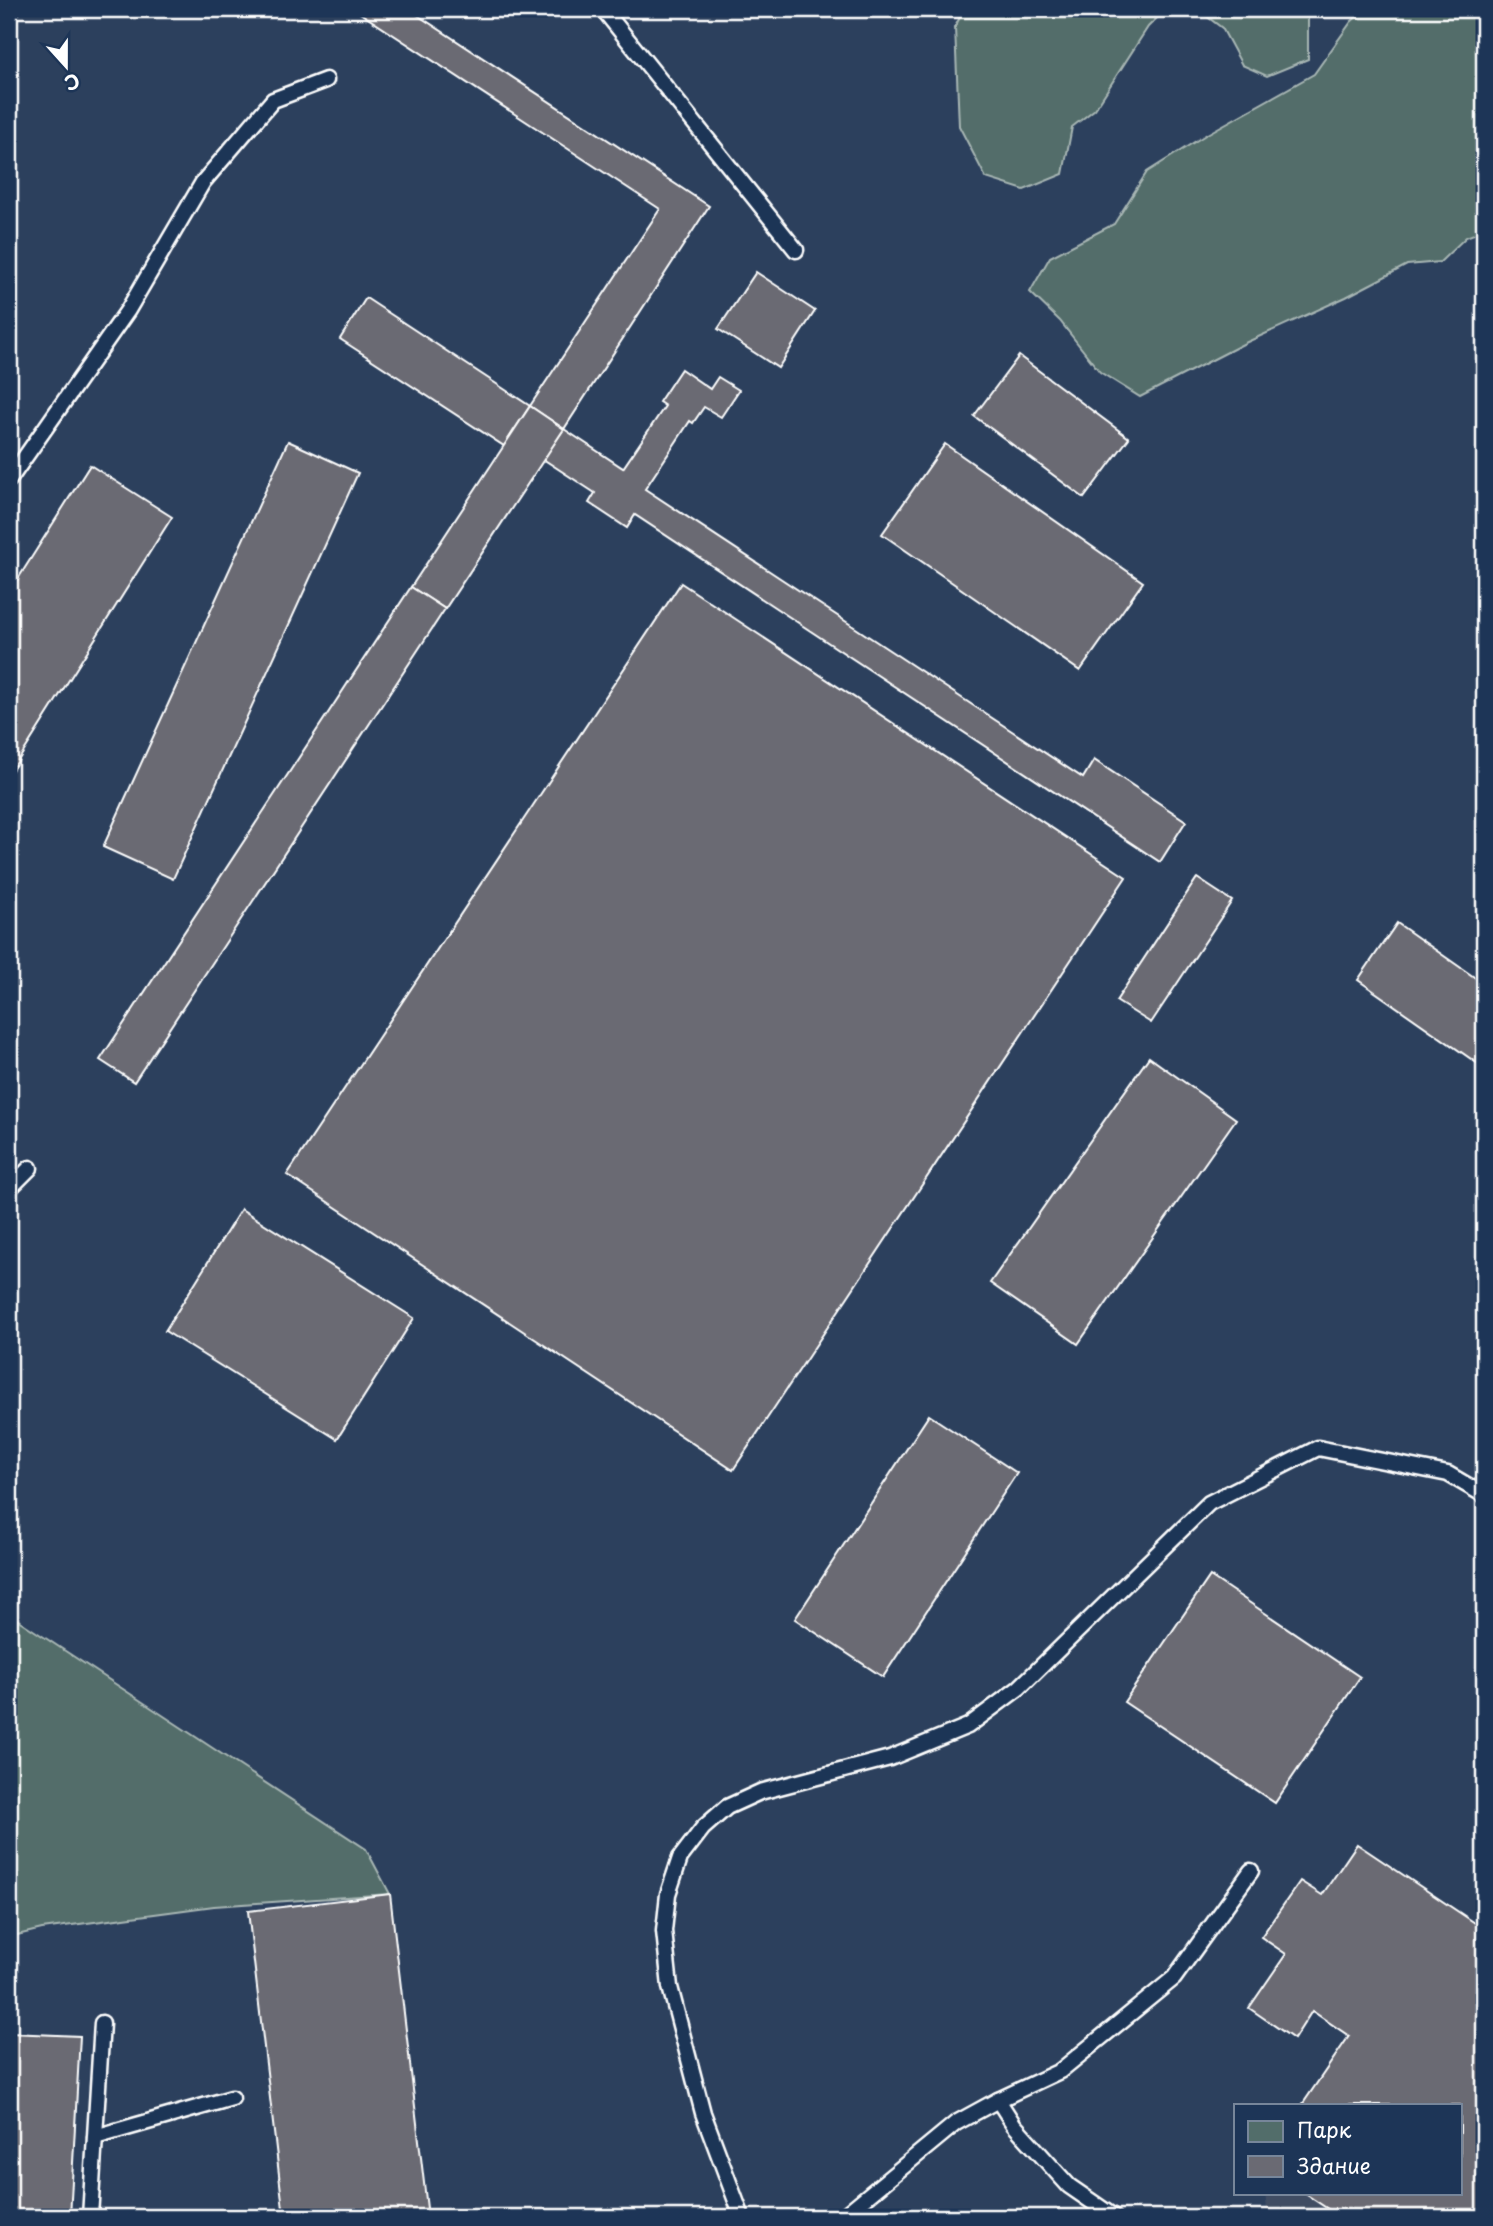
<svg xmlns="http://www.w3.org/2000/svg" width="1493" height="2226" viewBox="0 0 1493 2226" font-family="'Playpen Sans',sans-serif">
	<rect width="100%" height="100%" fill="#2c405d"/>
	<filter id="ink" filterUnits="userSpaceOnUse"><feTurbulence type="fractalNoise" baseFrequency=".0143" numOctaves="2"/><feDisplacementMap in="SourceGraphic" scale="14" xChannelSelector="R" yChannelSelector="G"/><feConvolveMatrix kernelMatrix="1 2 1 2 8 2 1 2 1" color-interpolation-filters="sRGB"/></filter>
	<g filter="url(#ink)">
		<polygon fill="#3f4d64" points="1265,2193 1304,2193 1340,2217 1268,2217"/>
		<g fill="#526d6a" stroke="#a8b6b4" stroke-width="2">
			<polygon points="964,9 1166,9 1148,27 1095,109 1072,127 1063,174 1024,190 986,178 959,126 955,27"/>
			<polygon points="1197,9 1308,9 1308,59 1267,76 1242,65 1222,28"/>
			<polygon points="1365,9 1484,9 1484,230 1466,237 1440,262 1407,265 1346,297 1245,343 1140,397 1100,372 1060,321 1030,292 1050,257 1114,224 1147,172 1207,134 1314,74 1351,22"/>
			<polygon points="9,1614 366,1849 390,1894 214,1906 42,1929 9,1937"/>
		</g>
		<g fill="#6a6a73" stroke="#fff" stroke-width="2">
			<polygon points="9,9 22,9 9,29"/>
			<polygon points="354,9 408,9 709,206 564,429 530,406 660,209"/>
			<polygon points="756,272 815,311 778,368 718,329"/>
			<polygon points="366,298 530,406 504,446 340,339"/>
			<polygon points="1019,356 1129,438 1084,498 974,416"/>
			<polygon points="681,369 710,389 718,377 739,390 721,417 704,407 693,423 690,421 645,489 1083,778 1094,760 1186,821 1160,862 635,515 627,528 589,503 595,493 543,459 564,429 623,468 665,406 659,402"/>
			<polygon points="530,406 564,429 445,609 411,587"/>
			<polygon points="288,441 358,473 173,879 103,847"/>
			<polygon points="945,444 1143,582 1080,671 882,534"/>
			<polygon points="90,465 172,517 9,775 9,593"/>
			<polygon points="681,583 1126,877 733,1470 287,1175"/>
			<polygon points="411,587 445,609 134,1082 100,1060"/>
			<polygon points="1197,878 1232,901 1151,1023 1116,1001"/>
			<polygon points="1397,923 1484,984 1484,1068 1358,980"/>
			<polygon points="1149,1057 1236,1119 1078,1344 990,1283"/>
			<polygon points="241,1209 414,1318 337,1439 165,1331"/>
			<polygon points="929,1415 1017,1473 883,1677 795,1619"/>
			<polygon points="1210,1576 1360,1677 1275,1803 1124,1702"/>
			<polygon points="1357,1844 1484,1929 1484,2217 1340,2217 1304,2193 1460,2193 1460,2105 1302,2105 1349,2036 1312,2011 1294,2039 1249,2008 1286,1954 1261,1937 1300,1881 1322,1895"/>
			<polygon points="390,1894 428,2217 284,2217 248,1911"/>
			<polygon points="9,2033 80,2036 70,2217 9,2217"/>
		</g>
		<g fill="none" stroke-linecap="round" stroke-linejoin="round">
			<g stroke="#fff" stroke-width="19">
				<g id="service">
					<polyline points="603,9 796,250"/>
					<polyline points="9,480 128,310 203,182 273,100 326,80"/>
					<polyline points="9,1189 30,1168"/>
					<polyline points="998,2100 1060,2071 1174,1978 1251,1871"/>
					<polyline points="95,2137 232,2098"/>
					<polyline points="90,2217 102,2023"/>
					<polyline points="742,2217 703,2113 670,1987 664,1931 668,1894 680,1858 703,1828 727,1807 760,1792 890,1758 968,1726 1019,1688 1209,1503 1318,1448 1448,1474 1484,1495"/>
					<polyline points="842,2217 956,2123 998,2100 1014,2125 1069,2186 1114,2217"/>
				</g>
			</g>
			<use href="#service" stroke="#1d3557" stroke-width="14"/>
		</g>
	</g>
	<rect width="1493" height="2226" fill="none" stroke="#1d3557" stroke-width="35"/>
	<rect x="18" y="18" width="1458" height="2191" fill="none" stroke="#fff" stroke-width="2.5" filter="url(#ink)"/>
	<rect x="1234" y="2104" width="228" height="91" fill="#1d3557" stroke="#77869a" stroke-width="2"/>
	<rect x="1248" y="2121" width="35" height="21" fill="#526d6a" stroke="#77869a" stroke-width="2"/>
	<text x="1297" y="2138" font-size="21" fill="#ffffff">Парк</text>
	<rect x="1248" y="2156" width="35" height="21" fill="#6a6a73" stroke="#77869a" stroke-width="2"/>
	<text x="1297" y="2174" font-size="21" fill="#ffffff">Здание</text>
	<g transform="translate(66 66) rotate(159)" stroke="#1d3557" stroke-width="5" paint-order="stroke">
	<path d="M0-5L12 26L0 18L-12 26Z" fill="#ffffff"/>
	<text y="-10" font-size="19" font-weight="bold" text-anchor="middle" fill="#ffffff">С</text>
	</g>
</svg>
